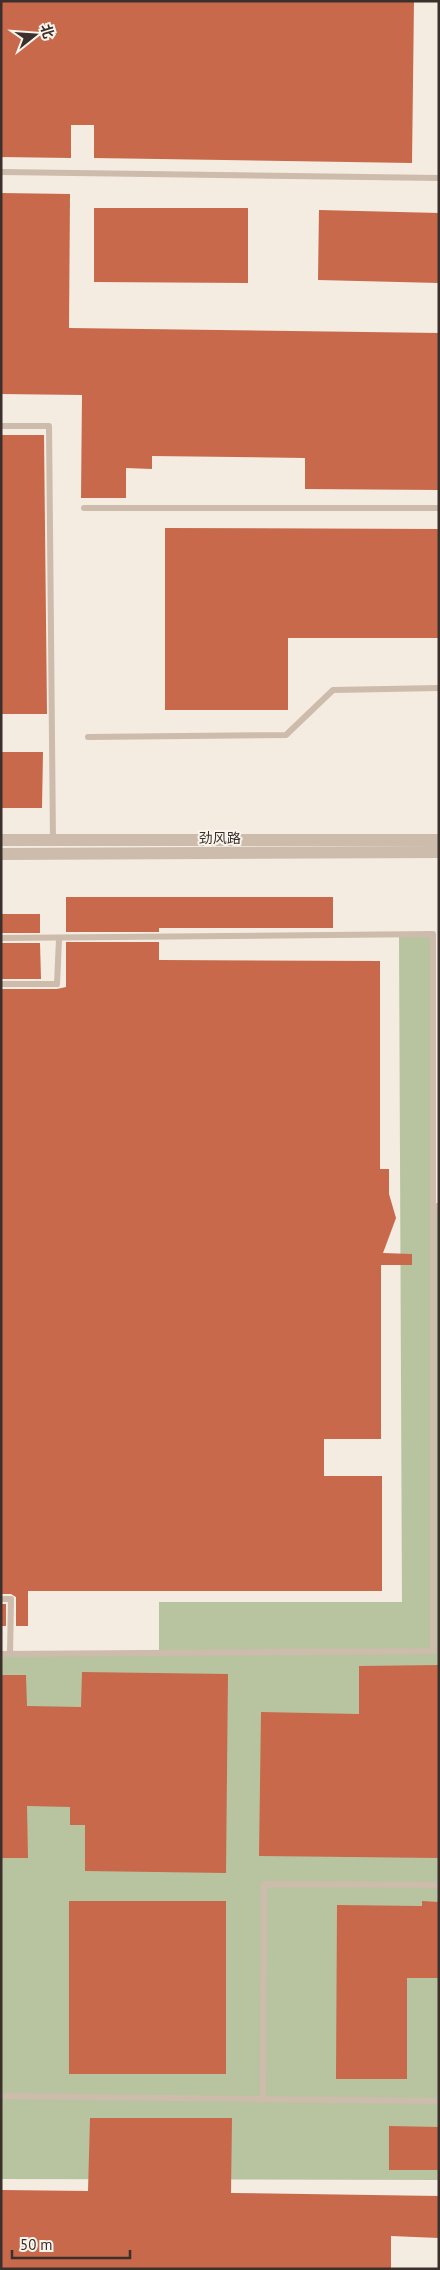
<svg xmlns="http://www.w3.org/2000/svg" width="440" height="2270" viewBox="0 0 440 2270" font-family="'PT Sans','Noto Sans SC',sans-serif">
	<rect width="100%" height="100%" fill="#f4ebe1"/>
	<polygon fill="#b8c4a0" points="433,934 433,1206 439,1206 439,2180 1,2179 1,1654 159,1653 159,1602 402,1602 399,935"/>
	<g fill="#c8694b">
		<polygon points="1,1 414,1 412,163 94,158 94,125 71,125 71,158 1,157"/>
		<polygon points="1,193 70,194 69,328 439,333 439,490 305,489 305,458 152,456 152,469 126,468 126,498 81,498 82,395 1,394"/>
		<polygon points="94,208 248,208 248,283 94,282"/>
		<polygon points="319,210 439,213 439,283 318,280"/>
		<polygon points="1,435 44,435 47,714 1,714"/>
		<polygon points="165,528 439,529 439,638 288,638 288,710 165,710"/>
		<polygon points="1,752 43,752 42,808 1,808"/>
		<polygon points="66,897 333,897 333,928 159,928 159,932 66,932"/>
		<rect x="1" y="914" width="39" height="19"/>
		<polygon points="66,942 159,942 159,960 380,961 380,1169 389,1169 389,1194 396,1218 383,1253 412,1254 412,1265 381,1265 381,1439 324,1439 324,1476 382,1476 382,1591 28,1591 28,1626 16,1626 16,1597 11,1594 1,1594 1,989 57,989 66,987"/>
		<polygon points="1,943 40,943 41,979 1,979"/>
		<rect x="1" y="1604" width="5" height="22"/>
		<polygon points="439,1665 439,1858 259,1856 261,1712 359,1714 359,1666"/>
		<polygon points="82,1672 228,1674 226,1873 85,1871 85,1825 70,1825 70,1807 27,1806 28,1858 1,1858 1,1675 26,1675 27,1706 81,1707"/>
		<rect x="69" y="1901" width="157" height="173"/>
		<polygon points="422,1901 439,1902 439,1978 407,1978 407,2079 336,2079 337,1905 422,1906"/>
		<polygon points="90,2118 232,2118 231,2193 439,2196 439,2238 391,2236 391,2269 1,2269 1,2190 88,2191"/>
		<polygon points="389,2126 439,2127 439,2170 389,2170"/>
	</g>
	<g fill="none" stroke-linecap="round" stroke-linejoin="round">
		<g stroke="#cdbbac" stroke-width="6">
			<polyline points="1,172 439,178"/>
			<polyline points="1,426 49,426 53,842"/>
			<polyline points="84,508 439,508"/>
			<polyline points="88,737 286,735 333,690 439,688"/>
			<polyline points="1,938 433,934 433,1206 439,1206"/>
			<polyline points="1,984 57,984 59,939"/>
			<polyline points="1,1599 11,1599 10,1654"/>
			<polyline points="1,1654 433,1651 433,1206"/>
			<polyline points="1,2096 439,2101"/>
			<polyline points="263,2099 264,1884 439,1885"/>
		</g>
		<g stroke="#cdbbac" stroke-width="12">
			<polyline points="1,840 439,840"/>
			<polyline points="1,854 439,852"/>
		</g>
	</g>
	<g text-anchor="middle" stroke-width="4" stroke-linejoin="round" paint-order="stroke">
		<g font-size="14" fill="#3b302b" stroke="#fbf5ee">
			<text x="220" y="843">劲风路</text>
		</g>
	</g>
	<rect width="440" height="2270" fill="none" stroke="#3b302b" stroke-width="5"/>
	<g transform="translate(35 35) rotate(73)" stroke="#fbf5ee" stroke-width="4" paint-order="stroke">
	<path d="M0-4L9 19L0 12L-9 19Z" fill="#3b302b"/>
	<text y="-8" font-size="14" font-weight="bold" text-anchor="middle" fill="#3b302b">北</text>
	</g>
	<path d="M12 2250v8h118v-8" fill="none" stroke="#3b302b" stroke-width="2.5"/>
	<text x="20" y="2250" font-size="15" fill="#3b302b" stroke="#fbf5ee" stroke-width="4" paint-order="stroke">50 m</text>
</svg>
